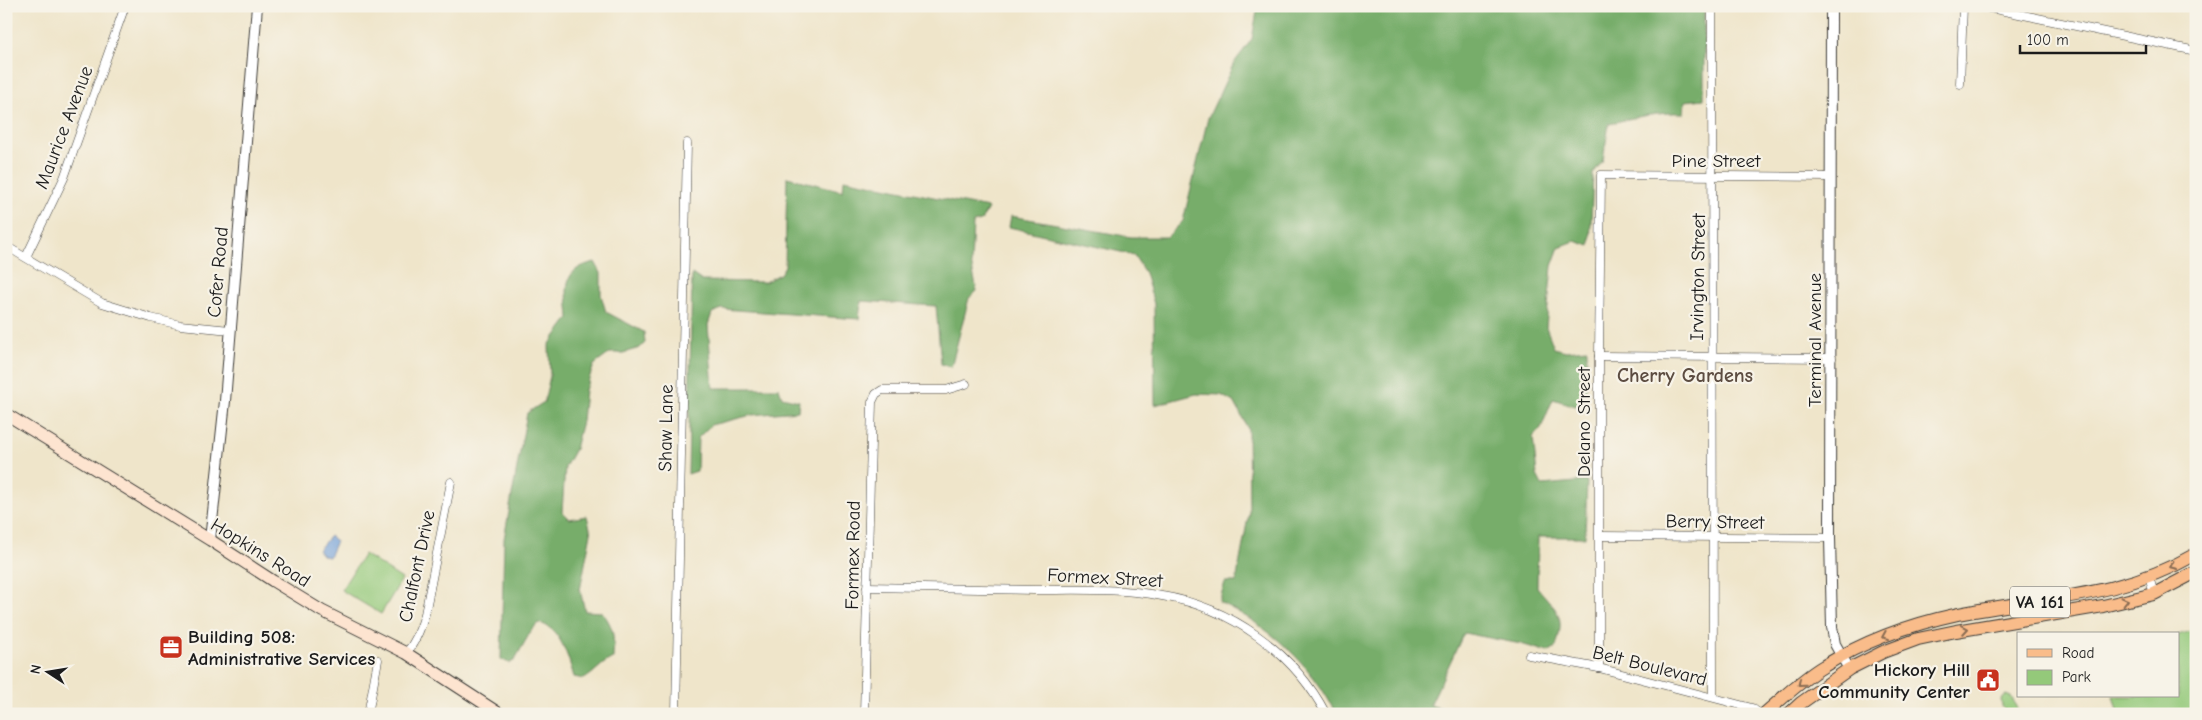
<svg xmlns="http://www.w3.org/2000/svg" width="2202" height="720" viewBox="0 0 2202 720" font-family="'Comic Neue',sans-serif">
	<rect width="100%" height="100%" fill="#f7f3e8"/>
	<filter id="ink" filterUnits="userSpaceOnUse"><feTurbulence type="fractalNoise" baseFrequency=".02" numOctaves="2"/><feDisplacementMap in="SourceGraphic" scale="10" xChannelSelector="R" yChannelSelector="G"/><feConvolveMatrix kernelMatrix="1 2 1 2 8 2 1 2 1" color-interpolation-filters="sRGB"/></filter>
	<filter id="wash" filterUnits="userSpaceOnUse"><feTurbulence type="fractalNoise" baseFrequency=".0096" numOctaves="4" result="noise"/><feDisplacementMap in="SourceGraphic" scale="20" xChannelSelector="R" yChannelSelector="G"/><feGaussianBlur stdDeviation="1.12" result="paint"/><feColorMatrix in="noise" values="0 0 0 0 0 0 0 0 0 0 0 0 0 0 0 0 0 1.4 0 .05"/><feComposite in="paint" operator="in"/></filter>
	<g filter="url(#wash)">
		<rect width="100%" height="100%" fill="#efe5ca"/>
		<g fill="#94c97a" stroke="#58724b">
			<polygon points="364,554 402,579 381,614 341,590"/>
			<polygon points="2196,629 2196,708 2176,714 2118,714 2113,696 2178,696 2178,635"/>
			<polygon points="2006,695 2011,697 2018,708 2015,714 2007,714 2002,706 2001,699"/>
		</g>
		<g fill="#77ad6a" stroke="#4a6443">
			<path d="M1258,6H1704V99L1685,101L1684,113C1659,112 1633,117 1609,124L1603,160L1593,174L1590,246L1575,241L1559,247L1552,266L1546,327L1554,348L1566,351L1587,349L1586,408H1581L1553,399L1541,428L1533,437L1537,475L1542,485L1587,481L1585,537H1538L1537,587C1557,612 1566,613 1556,647L1548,652L1521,644L1464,633L1430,705L1462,714H1336C1313,665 1268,625 1219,602L1225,582H1236L1249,512L1248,429L1235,403L1221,395L1196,394L1155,405L1154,304L1145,273L1134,255L1009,227L1011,216L1131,237H1167L1183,221L1208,118L1234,63L1252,39Z"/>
			<polygon points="787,177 843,191 844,179 988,208 981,221 973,223 971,263 977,291 969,298 951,367 941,364 936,306 861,301 859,319 722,309 712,313 708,325 713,388 779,388 782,397 799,401 798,411 752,415 711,425 698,438 697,471 688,474 692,274 702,281 765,282 780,274 785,266"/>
			<path d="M595,262L601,273V295L606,312L644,332L645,343L640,348L623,353H610L594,365L585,390L582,421L575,449L565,467L562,512L569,519L587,516L591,533L580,590L585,611L602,612C615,628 614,638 613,658C601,663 595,673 584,679L574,677C568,657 560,626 538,623L531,631L514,661L509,663L501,659L504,539L527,413L544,402L550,376L549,345L569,318C567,288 560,270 595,262Z"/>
		</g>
		<polygon fill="#6f9ed8" stroke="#465d7a" points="330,536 336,541 329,557 323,556 318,550"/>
	</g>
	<g filter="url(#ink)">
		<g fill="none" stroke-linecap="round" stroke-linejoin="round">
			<g stroke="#3c3a36" stroke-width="9">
				<g id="minor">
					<polyline points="1712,6 1713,697"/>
					<polyline points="1980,6 2196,51"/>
					<polyline points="1960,84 1963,6"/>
					<polyline points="6,246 102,303 151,318 180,325 230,330"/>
					<polyline points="26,257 64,178 125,6"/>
					<polyline points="1599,356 1832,358"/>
					<polyline points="1600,536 1830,538"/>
					<polyline points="2149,577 2154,594"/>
					<path d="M867,587C923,588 978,589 1034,590C1076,590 1121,588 1162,596C1230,607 1294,652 1326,714"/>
					<path d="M406,653C416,642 421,628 425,614L451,482"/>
					<polyline points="1529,655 1599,668 1752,708 1760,714"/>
					<polyline points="1599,668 1599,356 1601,175 1831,177"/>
					<polyline points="368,714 378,660"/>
					<polyline points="676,714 687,143"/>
					<polyline points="864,714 872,402 876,394 882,390 946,390 966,384"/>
				</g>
			</g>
			<g stroke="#3c3a36" stroke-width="12">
				<g id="tertiary">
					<polyline points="1831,6 1830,538 1832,627 1835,644 1849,669"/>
					<polyline points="210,540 225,401 257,6"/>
				</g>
			</g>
			<g stroke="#3c3a36" stroke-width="13">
				<polyline id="secondary" points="6,414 210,540 273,581 322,611 406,653 500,714"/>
			</g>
			<g stroke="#3c3a36" stroke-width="14">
				<g id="primary">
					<path d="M1764,714C1784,697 1802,679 1824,666C1864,641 1912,624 1958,614C2043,597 2118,599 2196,554"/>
					<polyline points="1789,714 1801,703 1849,669 1883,652 1918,639 1956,631 2103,606 2154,594 2196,572"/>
				</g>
			</g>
			<use href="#minor" stroke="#fff" stroke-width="8"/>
			<use href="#tertiary" stroke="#fff" stroke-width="10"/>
			<use href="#secondary" stroke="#fde4d0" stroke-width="11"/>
			<use href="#primary" stroke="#f9bc8a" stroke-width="12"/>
		</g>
		<defs><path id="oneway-chevron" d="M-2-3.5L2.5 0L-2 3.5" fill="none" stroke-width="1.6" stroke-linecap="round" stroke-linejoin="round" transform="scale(1.25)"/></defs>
		<g stroke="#8a6c53">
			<use href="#oneway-chevron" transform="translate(2173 566) rotate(155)"/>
			<use href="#oneway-chevron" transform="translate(2125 601) rotate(-14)"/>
			<use href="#oneway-chevron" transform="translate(1965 629) rotate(-9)"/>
			<use href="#oneway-chevron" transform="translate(1885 636) rotate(157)"/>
			<use href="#oneway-chevron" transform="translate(1801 683) rotate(141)"/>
		</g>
	</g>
	<defs>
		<g id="office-square" transform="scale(1.25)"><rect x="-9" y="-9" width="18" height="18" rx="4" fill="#c8321e" stroke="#f7f3e8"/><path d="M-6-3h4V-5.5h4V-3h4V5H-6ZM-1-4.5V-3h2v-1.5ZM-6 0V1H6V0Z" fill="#fff"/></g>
		<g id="civic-square" transform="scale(1.25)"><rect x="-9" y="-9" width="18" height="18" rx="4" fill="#c8321e" stroke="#f7f3e8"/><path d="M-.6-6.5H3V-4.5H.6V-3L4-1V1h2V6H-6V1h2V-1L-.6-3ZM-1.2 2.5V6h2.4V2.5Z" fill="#fff"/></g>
	</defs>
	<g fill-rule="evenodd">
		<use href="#office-square" x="171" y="647"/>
		<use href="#civic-square" x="1988" y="680"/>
	</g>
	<g text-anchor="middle" stroke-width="4.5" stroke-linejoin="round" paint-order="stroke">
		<rect fill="#f7f3e8" stroke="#5e5c59" stroke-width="1" x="2010" y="586.5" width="60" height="31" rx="4"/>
		<g font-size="18" font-weight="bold" fill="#1c1c1c">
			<text x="2040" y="608">VA 161</text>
		</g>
		<g font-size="19" fill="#1c1c1c" stroke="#f7f3e8">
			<text transform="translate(63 127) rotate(-69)" y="7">Maurice Avenue</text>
			<text x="1716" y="167">Pine Street</text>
			<text transform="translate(217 272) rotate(-85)" y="7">Cofer Road</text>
			<text transform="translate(1697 277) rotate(-89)" y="7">Irvington Street</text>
			<text transform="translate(1814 340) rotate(-90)" y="7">Terminal Avenue</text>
			<text transform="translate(1583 422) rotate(-90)" y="7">Delano Street</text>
			<text transform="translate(665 428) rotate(-89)" y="7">Shaw Lane</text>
			<text transform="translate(1715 521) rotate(1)" y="7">Berry Street</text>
			<text transform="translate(261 552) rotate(32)" y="7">Hopkins Road</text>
			<text transform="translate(852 555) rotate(-89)" y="7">Formex Road</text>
			<text transform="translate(416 566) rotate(-78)" y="7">Chalfont Drive</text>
			<text transform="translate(1105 577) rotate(3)" y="7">Formex Street</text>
			<text transform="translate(1650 665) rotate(14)" y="7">Belt Boulevard</text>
		</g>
		<g font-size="19" font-weight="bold" fill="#1c1c1c" stroke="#f7f3e8" text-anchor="start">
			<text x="188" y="643">Building 508:<tspan x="188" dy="22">Administrative Services</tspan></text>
			<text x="1970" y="676" text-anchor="end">Hickory Hill<tspan x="1970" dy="22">Community Center</tspan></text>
		</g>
		<g font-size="20" font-weight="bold" fill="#5c4c41" stroke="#f7f3e8">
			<text x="1685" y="382">Cherry Gardens</text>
		</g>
	</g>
	<rect width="2202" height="720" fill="none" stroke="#f7f3e8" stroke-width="25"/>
	<rect x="2017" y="632" width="162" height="65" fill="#f7f3e8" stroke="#9f9d96"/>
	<rect x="2027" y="649" width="25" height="8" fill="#f9bc8a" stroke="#9f9d96"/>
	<text x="2062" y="658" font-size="15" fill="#1c1c1c">Road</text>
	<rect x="2027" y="670" width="25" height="15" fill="#94c97a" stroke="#9f9d96"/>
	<text x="2062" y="682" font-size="15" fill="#1c1c1c">Park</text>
	<g transform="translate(48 672) rotate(282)" stroke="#f7f3e8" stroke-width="4" paint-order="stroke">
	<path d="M0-4L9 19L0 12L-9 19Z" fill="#1c1c1c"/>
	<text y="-8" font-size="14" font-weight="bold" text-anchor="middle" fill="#1c1c1c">N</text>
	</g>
	<path d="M2020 45v8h126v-8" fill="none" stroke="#1c1c1c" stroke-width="2.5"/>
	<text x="2027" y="45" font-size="15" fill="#1c1c1c" stroke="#f7f3e8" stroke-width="4" paint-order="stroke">100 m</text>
</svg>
